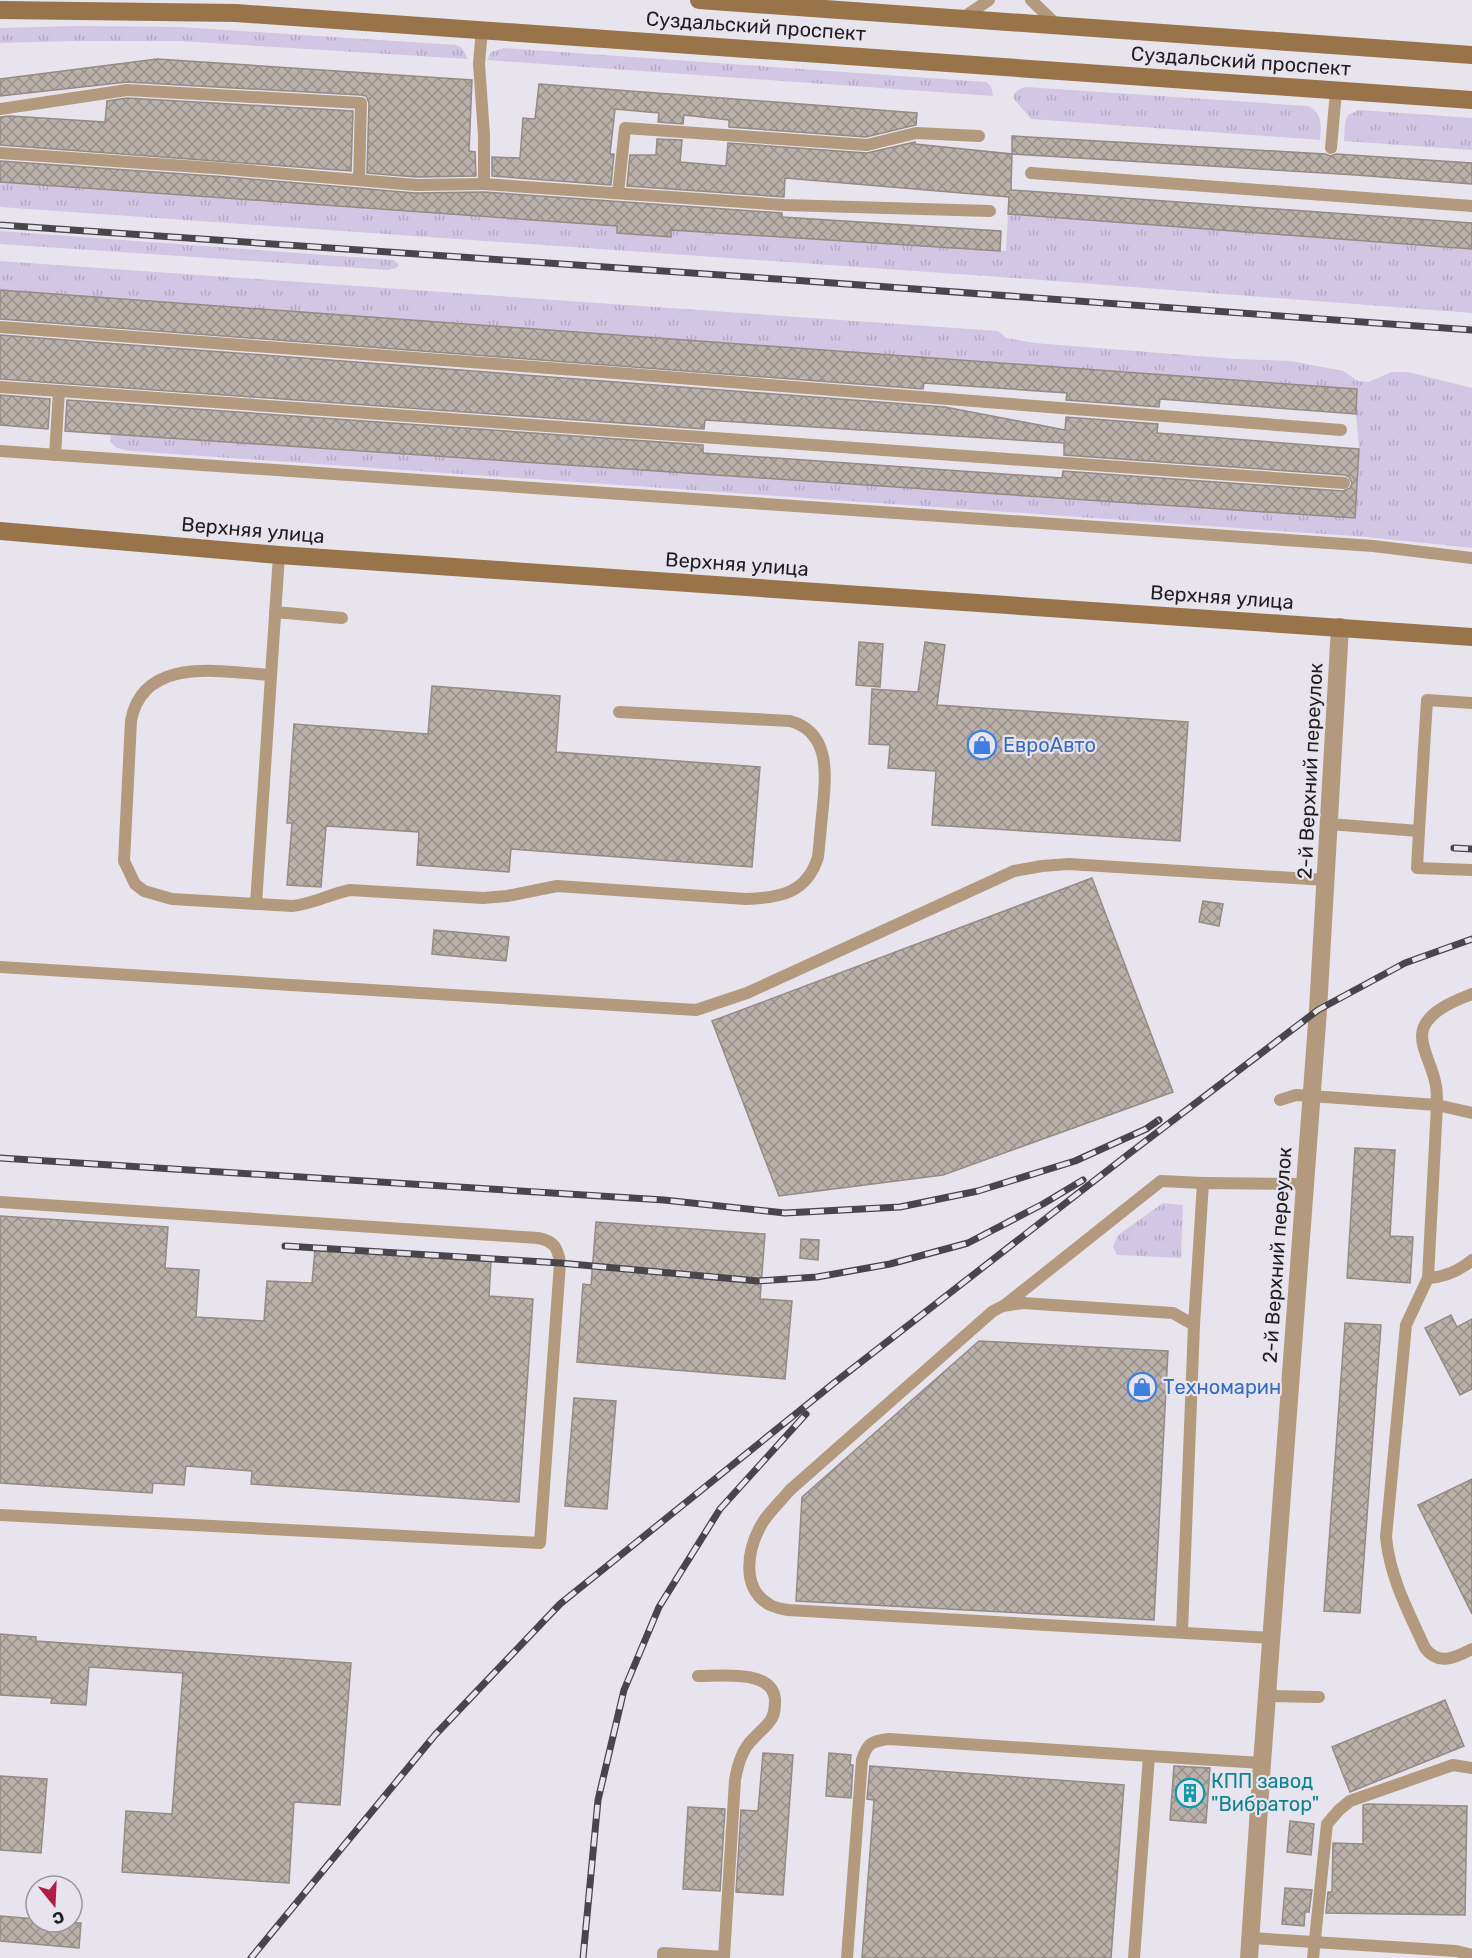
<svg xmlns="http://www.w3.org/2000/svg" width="1472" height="1958" viewBox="0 0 1472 1958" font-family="Rubik,sans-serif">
	<defs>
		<pattern id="grass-tufts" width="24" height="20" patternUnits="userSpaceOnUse" patternTransform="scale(1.5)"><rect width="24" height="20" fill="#d2c6e5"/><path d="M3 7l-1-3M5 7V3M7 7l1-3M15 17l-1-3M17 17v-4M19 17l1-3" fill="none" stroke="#b4aac4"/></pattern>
		<pattern id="building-cross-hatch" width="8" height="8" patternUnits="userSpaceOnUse" patternTransform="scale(1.5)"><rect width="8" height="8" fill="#bab1aa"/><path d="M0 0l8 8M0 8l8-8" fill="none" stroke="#978f8a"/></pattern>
	</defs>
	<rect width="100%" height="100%" fill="#e8e4ee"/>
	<g fill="url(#grass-tufts)">
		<polygon points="76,26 180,27 456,45 462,48 468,59 179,41 75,41 0,43 0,28"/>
		<polygon points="504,48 986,82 991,86 993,96 487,60 491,52"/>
		<path d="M1026,87L1308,106C1323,113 1321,126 1320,140L1031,119L1013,98C1015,91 1018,89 1026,87Z"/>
		<polygon points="1359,110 1472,118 1472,150 1344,141 1345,122 1348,115"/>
		<polygon points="0,182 617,226 617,233 671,236 672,230 1006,251 1008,214 1472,249 1472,313 1028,279 0,207"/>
		<polygon points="0,231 394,260 399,265 396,268 388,270 0,244"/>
		<polygon points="0,261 998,331 1006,338 1035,343 1236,359 1291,361 1343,371 1358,381 1369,382 1391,372 1408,372 1472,388 1472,548 1367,537 130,451 117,448 110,442 111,434 1355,517 1359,449 1356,414 1357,389 0,290"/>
		<polygon points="1163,1203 1183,1205 1181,1258 1117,1255 1113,1247 1118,1235"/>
	</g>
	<g fill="url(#building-cross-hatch)" stroke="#958b85" stroke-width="1.5">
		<polygon points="157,59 472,80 469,151 475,152 476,176 416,177 367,173 369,103 366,96 361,95 127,82 0,96 0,79"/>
		<polygon points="539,84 917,113 916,125 866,137 729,127 729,120 684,115 683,124 658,122 659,113 615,109 610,154 614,154 611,185 492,176 492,157 520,158 523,118 535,119"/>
		<polygon points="127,98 353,111 351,171 0,145 0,117 10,116 105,122 107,101"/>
		<polygon points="1012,136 1325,154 1331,156 1336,154 1472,163 1472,184 1356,175 1012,154"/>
		<polygon points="657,139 682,140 680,162 726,166 728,143 867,153 915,142 915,144 1012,154 1011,190 1472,223 1472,249 1008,214 1009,197 785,178 784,197 627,186 630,155 656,155"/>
		<polygon points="0,161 227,177 415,193 484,192 782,213 782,217 1001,231 1000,251 671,230 671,237 617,233 617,226 0,182"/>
		<polygon points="0,290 1357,389 1356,414 1160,399 1159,407 1066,400 1067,393 924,383 923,389 0,319"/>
		<polygon points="0,335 945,407 1065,430 1066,417 1158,424 1157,433 1359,449 1355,518 65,431 67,400 703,445 703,453 1062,478 1063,471 1343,491 1350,488 1352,483 1349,477 1345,475 1064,455 1064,443 705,420 704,429 0,379"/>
		<polygon points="0,395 50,399 48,429 0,425"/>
		<polygon points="859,642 883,644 880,687 856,685"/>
		<polygon points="925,642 945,645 937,705 1188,722 1180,841 932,825 936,771 888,768 890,745 869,744 872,689 918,692"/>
		<polygon points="432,686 560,696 556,752 760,767 752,867 511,849 509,872 417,865 419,832 326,826 321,887 287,885 292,823 287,823 294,724 428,734"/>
		<polygon points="1092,878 1173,1092 943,1175 779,1196 712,1021"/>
		<polygon points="1203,901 1223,904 1219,926 1199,922"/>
		<polygon points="434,930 509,937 506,961 432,954"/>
		<polygon points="1355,1148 1395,1150 1390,1236 1413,1237 1410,1283 1347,1278"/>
		<polygon points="0,1216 168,1227 165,1268 199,1270 196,1317 264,1321 267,1281 312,1283 315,1249 491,1261 489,1296 533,1299 519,1502 251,1484 252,1471 186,1466 184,1485 153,1483 152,1493 0,1483"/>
		<polygon points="596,1222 765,1234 760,1299 792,1301 785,1379 577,1362 583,1284 591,1285"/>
		<polygon points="801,1239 819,1240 818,1260 800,1258"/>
		<polygon points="1451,1315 1457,1327 1472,1319 1472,1389 1460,1395 1425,1328"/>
		<polygon points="1345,1323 1381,1325 1360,1613 1324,1611"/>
		<polygon points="979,1341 1168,1351 1154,1620 796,1601 802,1497"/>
		<polygon points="574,1398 616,1401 607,1509 565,1506"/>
		<polygon points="1472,1479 1472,1614 1418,1505"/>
		<polygon points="0,1634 36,1637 36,1641 351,1663 340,1805 294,1802 289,1883 122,1872 126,1811 172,1814 183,1673 89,1667 86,1705 51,1703 52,1698 0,1695"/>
		<polygon points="1445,1700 1464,1746 1350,1792 1332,1747"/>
		<polygon points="763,1753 793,1755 783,1895 736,1892 741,1810 758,1811"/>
		<polygon points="829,1753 851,1755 850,1765 853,1765 851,1798 826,1796"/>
		<polygon points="870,1766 1124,1785 1111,1958 862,1958 874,1800 867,1799"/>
		<polygon points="1174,1766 1210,1768 1206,1823 1170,1820"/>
		<polygon points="0,1776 47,1779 41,1853 0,1850"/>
		<polygon points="1368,1804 1467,1806 1465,1915 1326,1913 1328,1892 1332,1892 1333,1843 1363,1844 1363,1805"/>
		<polygon points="688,1807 725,1809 720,1891 683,1889"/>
		<polygon points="1290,1821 1314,1824 1311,1855 1287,1852"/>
		<polygon points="1285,1888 1312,1890 1309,1912 1305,1912 1304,1926 1282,1924"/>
		<polygon points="0,1916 36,1919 36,1922 81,1923 79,1948 0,1941"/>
	</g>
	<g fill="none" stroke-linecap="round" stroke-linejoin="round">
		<g stroke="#b39a7e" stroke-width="12">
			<polyline points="1031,0 1058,26"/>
			<polyline points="961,19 989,0"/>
			<polyline points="482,29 479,64 484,135 484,184 784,205 990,211"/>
			<polyline points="0,109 127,90 361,103 359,180"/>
			<polyline points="1331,148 1336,91"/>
			<polyline points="0,153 228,169 416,185 484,184"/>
			<polyline points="1031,173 1472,206"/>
			<polyline points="618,193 625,128 867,145 916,133 979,136"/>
			<polyline points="0,327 629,374 1341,430"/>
			<polyline points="0,387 59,391"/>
			<polyline points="0,451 1373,546 1472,558"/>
			<polyline points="55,455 59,391 1344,483"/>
			<polyline points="275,612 342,618"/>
			<path d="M271,675C222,672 143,655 131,721L124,861L135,884L144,891L172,899L292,906C313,904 330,894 350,890L483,898L507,896L557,886L746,899C780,898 807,893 818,857C820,840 821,823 823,806C826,773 830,732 790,721L619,712"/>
			<polyline points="1329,824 1419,831 1427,700 1472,703"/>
			<polyline points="1419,831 1417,868 1472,870"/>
			<polyline points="256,904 279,555"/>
			<polyline points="0,967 696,1010 747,993 1014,871 1042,866 1069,864 1326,880"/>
			<path d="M1472,994C1462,998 1451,1002 1442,1008C1404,1032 1431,1054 1436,1086C1437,1092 1437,1098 1437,1105L1428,1278C1445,1277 1459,1271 1472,1260"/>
			<polyline points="1280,1100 1296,1095 1325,1097 1437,1105 1472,1113"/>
			<path d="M0,1202L538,1238C554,1241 558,1248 560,1263L540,1543L0,1515"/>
			<path d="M1428,1278L1406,1325L1386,1537C1390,1578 1408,1611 1425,1648C1438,1666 1455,1658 1472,1649"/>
			<polyline points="1005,1305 1161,1181 1203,1183"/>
			<polyline points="1194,1325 1203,1183 1305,1184"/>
			<path d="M1182,1632L1194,1325L1173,1313L1023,1303L1003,1306L993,1311L790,1490C781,1501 770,1511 763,1522C747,1548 740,1588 770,1605C776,1608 782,1609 788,1610L1272,1638"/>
			<polyline points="1267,1696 1319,1697"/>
			<polyline points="1149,1756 1262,1763"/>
			<polyline points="1251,1938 1456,1951 1472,1955"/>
			<path d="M663,1958V1953L724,1957L735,1780C738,1764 742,1749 754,1738C759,1732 765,1728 770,1721C775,1715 775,1707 775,1699C772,1669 720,1676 698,1676"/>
			<path d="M847,1958L862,1760C867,1743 872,1741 889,1739L1149,1756L1134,1958"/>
			<polyline points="1313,1958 1327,1824 1339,1810 1350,1801 1453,1765 1472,1768"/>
		</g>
		<polyline stroke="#b39a7e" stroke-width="18" points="1249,1958 1262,1763 1318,1010 1340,627"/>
		<g stroke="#99744a" stroke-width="18">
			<polyline points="699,0 1472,55"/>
			<polyline points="0,10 236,13 1472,100"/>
			<polyline points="0,531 279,555 1472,637"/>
		</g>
		<g stroke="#48464b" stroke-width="7">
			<g id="rail">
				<polyline points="0,225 792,280 1472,330"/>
				<polyline points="1454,848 1472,849"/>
				<polyline points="0,1158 664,1200 785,1213 900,1207 978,1191 1075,1161 1146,1129 1159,1120"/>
				<polyline points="285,1246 560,1263 758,1281 817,1277 890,1264 968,1243 1043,1204 1083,1180"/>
				<polyline points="251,1958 435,1735 560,1604 834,1383 1130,1153 1318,1010 1405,963 1472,939"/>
				<polyline points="583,1958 598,1800 624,1690 659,1607 720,1509 806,1414"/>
			</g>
		</g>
		<use href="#rail" stroke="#e8e4ee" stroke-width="4.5" stroke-dasharray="14" stroke-linecap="butt"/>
	</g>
	<defs>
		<g id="shop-ring" transform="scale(1.5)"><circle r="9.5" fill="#e8e4ee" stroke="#3f7fe0" stroke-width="1.5"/><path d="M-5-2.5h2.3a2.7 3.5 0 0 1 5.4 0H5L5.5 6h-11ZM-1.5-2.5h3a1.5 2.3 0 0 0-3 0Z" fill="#3f7fe0"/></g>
		<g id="building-ring" transform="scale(1.5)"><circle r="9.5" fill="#e8e4ee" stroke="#0f9aa8" stroke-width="1.5"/><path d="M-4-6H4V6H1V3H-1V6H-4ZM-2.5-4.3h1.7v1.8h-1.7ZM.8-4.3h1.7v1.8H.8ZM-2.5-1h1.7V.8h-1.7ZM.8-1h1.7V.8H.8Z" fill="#0f9aa8"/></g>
	</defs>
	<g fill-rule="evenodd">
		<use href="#shop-ring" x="982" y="745"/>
		<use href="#shop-ring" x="1142" y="1387"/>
		<use href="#building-ring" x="1190" y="1793"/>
	</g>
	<g text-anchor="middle" stroke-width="4.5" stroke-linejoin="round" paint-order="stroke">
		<g font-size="20" fill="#201e22" stroke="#e8e4ee">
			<text transform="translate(756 26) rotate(4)" y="7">Суздальский проспект</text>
			<text transform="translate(1241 61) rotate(4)" y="7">Суздальский проспект</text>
			<text transform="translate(253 530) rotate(5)" y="7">Верхняя улица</text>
			<text transform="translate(737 564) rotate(4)" y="7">Верхняя улица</text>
			<text transform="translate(1222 597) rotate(4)" y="7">Верхняя улица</text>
			<text transform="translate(1310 771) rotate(-87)" y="7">2-й Верхний переулок</text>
			<text transform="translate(1277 1255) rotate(-86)" y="7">2-й Верхний переулок</text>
		</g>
		<g font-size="20" fill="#366cbe" stroke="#e8e4ee" text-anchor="start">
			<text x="1003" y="752">ЕвроАвто</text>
			<text x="1163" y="1394">Техномарин</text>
		</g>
		<g font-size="20" fill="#0d838f" stroke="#e8e4ee" text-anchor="start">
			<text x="1211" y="1788">КПП завод<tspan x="1211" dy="23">"Вибратор"</tspan></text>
		</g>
	</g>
	<g transform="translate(54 1904) rotate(162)"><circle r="28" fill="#e8e4ee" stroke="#98959c" stroke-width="1.5"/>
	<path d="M0-4.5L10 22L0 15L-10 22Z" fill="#b01d47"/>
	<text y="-9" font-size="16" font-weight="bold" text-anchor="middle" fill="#201e22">С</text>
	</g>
</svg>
